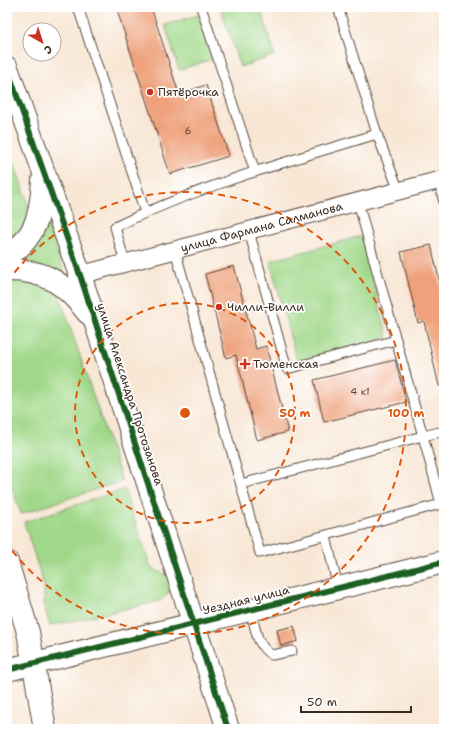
<svg xmlns="http://www.w3.org/2000/svg" width="451" height="736" viewBox="0 0 451 736" font-family="'Shantell Sans',sans-serif">
	<rect width="100%" height="100%" fill="#fff"/>
	<filter id="ink" filterUnits="userSpaceOnUse"><feTurbulence type="fractalNoise" baseFrequency=".025" numOctaves="2"/><feDisplacementMap in="SourceGraphic" scale="8" xChannelSelector="R" yChannelSelector="G"/><feConvolveMatrix kernelMatrix="1 2 1 2 8 2 1 2 1" color-interpolation-filters="sRGB"/></filter>
	<filter id="wash" filterUnits="userSpaceOnUse"><feTurbulence type="fractalNoise" baseFrequency=".012" numOctaves="4" result="noise"/><feDisplacementMap in="SourceGraphic" scale="16" xChannelSelector="R" yChannelSelector="G"/><feGaussianBlur stdDeviation="0.9" result="paint"/><feColorMatrix in="noise" values="0 0 0 0 0 0 0 0 0 0 0 0 0 0 0 0 0 1.4 0 .05"/><feComposite in="paint" operator="in"/></filter>
	<g filter="url(#wash)">
		<rect width="100%" height="100%" fill="#f8e7d5"/>
		<g fill="#a0d889" stroke="#6e8154">
			<polygon points="227,7 260,7 275,55 240,67 221,9"/>
			<polygon points="198,15 212,59 179,70 165,25"/>
			<polygon points="12,157 33,217 7,249 7,158"/>
			<polygon points="47,221 66,277 11,262"/>
			<polygon points="361,236 388,338 297,362 270,261"/>
			<polygon points="7,276 58,291 122,481 21,514 7,473"/>
			<polygon points="124,489 151,568 169,576 171,588 168,594 160,601 50,626 44,606 44,586 24,522"/>
		</g>
		<g id="blocks">
			<g fill="#eea17a">
				<polygon points="116,7 151,7 179,94 206,85 229,156 170,174"/>
				<polygon points="431,245 444,300 444,385 439,386 424,321 418,323 401,252"/>
				<polygon points="234,266 256,349 266,346 288,432 257,440 236,355 226,358 205,274"/>
				<polygon points="395,360 406,402 324,422 314,380"/>
				<polygon points="294,626 298,641 281,646 277,630"/>
			</g>
		</g>
	</g>
	<g filter="url(#ink)">
		<use href="#blocks" fill-opacity="0" stroke="#574639" stroke-width="1"/>
		<g fill="none" stroke-linecap="round" stroke-linejoin="round">
			<g stroke="#574639" stroke-width="11">
				<g id="lane">
					<polyline points="78,7 145,212"/>
					<polyline points="201,7 255,172"/>
					<polyline points="338,7 377,134 399,191"/>
					<polyline points="439,181 444,203"/>
					<polyline points="249,231 287,369 396,340 358,202"/>
					<polyline points="175,250 260,553 441,504 423,436 241,484"/>
					<path d="M125,263L115,227C198,186 289,161 377,134"/>
					<polyline points="396,340 423,436 444,431"/>
					<polyline points="326,536 338,588"/>
					<path d="M251,610C255,627 256,646 272,655L292,651"/>
				</g>
			</g>
			<g stroke="#574639" stroke-width="19">
				<g id="street">
					<path id="s1" d="M80,275L444,179"/>
				</g>
			</g>
			<g stroke="#574639" stroke-width="24">
				<g id="secondary">
					<polyline points="7,68 80,275 228,729"/>
					<path d="M7,256C37,238 41,212 43,180"/>
					<path d="M7,270C46,270 64,283 88,313"/>
					<polyline points="7,562 28,632 45,729"/>
					<polyline points="7,670 444,562"/>
				</g>
			</g>
			<use href="#lane" stroke="#fff" stroke-width="9"/>
			<use href="#street" stroke="#fff" stroke-width="17"/>
			<use href="#secondary" stroke="#fff" stroke-width="22"/>
			<g stroke="#fff" stroke-width="8">
				<g id="cycleway">
					<polyline points="7,68 80,275 228,729"/>
					<polyline points="7,670 444,562"/>
				</g>
			</g>
			<use href="#cycleway" stroke="#1b5e20" stroke-width="6"/>
		</g>
	</g>
	<g fill="none" stroke="#df570d" stroke-width="2" stroke-dasharray="7 5">
		<circle cx="185" cy="413" r="110"/>
		<path d="M7 282A221 221 0 1 1 7 544"/>
	</g>
	<g fill="#c8321e" stroke="#fff" stroke-width="1.5">
		<circle cx="150" cy="92" r="4"/>
		<circle cx="219" cy="307" r="4"/>
		<path d="M243 358h4v4h4v4h-4v4h-4v-4h-4v-4h4z"/>
	</g>
	<g text-anchor="middle" stroke-width="3.5" stroke-linejoin="round" paint-order="stroke">
		<g font-size="10" fill="#684835">
			<text x="188" y="134">6</text>
			<text x="360" y="395">4 к1</text>
		</g>
		<g font-size="12" fill="#3b2a1e" stroke="#fff" text-anchor="start">
			<text x="158" y="96">Пятёрочка</text>
			<text x="227" y="311">Чилли-Вилли</text>
			<text x="253" y="368">Тюменская</text>
		</g>
		<g font-size="12" fill="#3b2a1e" stroke="#fff">
			<text dy="4" stroke="none"><textPath href="#s1" startOffset="188">улица Фармана Салманова</textPath></text>
			<text transform="translate(130 394) rotate(72)" y="4">улица Александра Протозанова</text>
			<text transform="translate(246 600) rotate(-14)" y="4">Уездная улица</text>
		</g>
	</g>
	<circle cx="185" cy="413" r="6" fill="#df570d" stroke="#fff" stroke-width="2"/>
	<g font-size="12" text-anchor="middle" font-weight="bold" fill="#df570d" stroke="#fff" stroke-width="3.5" stroke-linejoin="round" paint-order="stroke">
		<text x="295" y="417">50 m</text>
		<text x="406" y="417">100 m</text>
	</g>
	<rect width="451" height="736" fill="none" stroke="#fff" stroke-width="24"/>
	<g transform="translate(42 42) rotate(141)"><circle r="19" fill="#ffffff" stroke="#b1aaa5"/>
	<path d="M0-3L7 15L0 10L-7 15Z" fill="#c8321e"/>
	<text y="-6" font-size="11" font-weight="bold" text-anchor="middle" fill="#3b2a1e">С</text>
	</g>
	<path d="M301 706v6h110v-6" fill="none" stroke="#3b2a1e" stroke-width="2"/>
	<text x="307" y="706" font-size="12" fill="#3b2a1e" stroke="#ffffff" stroke-width="3" paint-order="stroke">50 m</text>
</svg>
